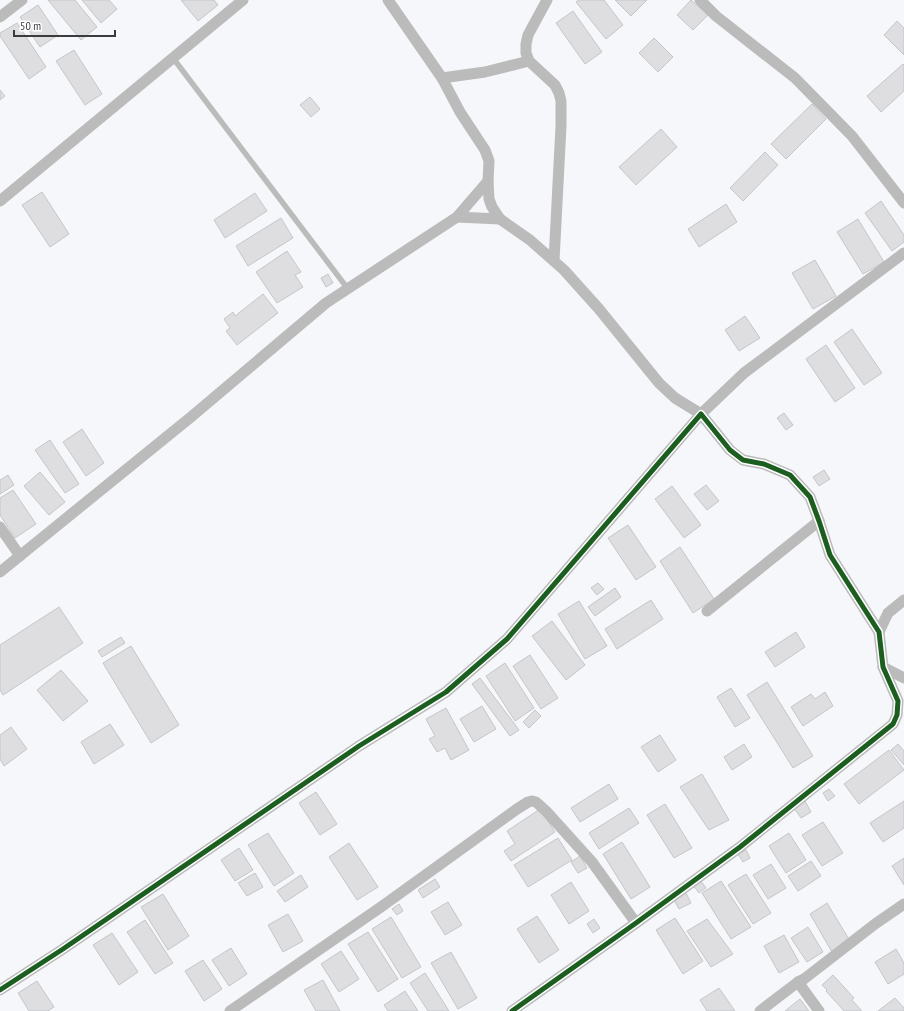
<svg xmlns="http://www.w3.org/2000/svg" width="904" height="1011" viewBox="0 0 904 1011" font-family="'PT Sans Narrow',sans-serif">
	<rect width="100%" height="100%" fill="#f6f7fa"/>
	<g fill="#dedee1" stroke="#c5c6c8">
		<polygon points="48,0 75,0 97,27 81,40"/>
		<polygon points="82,0 109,0 117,9 101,23"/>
		<polygon points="181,0 214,0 218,5 198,21"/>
		<polygon points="579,0 604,0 623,25 606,39 576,2"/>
		<polygon points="615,0 647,0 631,16"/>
		<polygon points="691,0 708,15 693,30 677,15"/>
		<polygon points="38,5 58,35 40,47 20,17"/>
		<polygon points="573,11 602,52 585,64 556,23"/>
		<polygon points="897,21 904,28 904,55 884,35"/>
		<polygon points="17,23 46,67 29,79 0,36 0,33"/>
		<polygon points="654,38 673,57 658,72 639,53"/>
		<polygon points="74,50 102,94 85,105 56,61"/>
		<polygon points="903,64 904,65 904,91 881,112 867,96"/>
		<polygon points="0,90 5,96 0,100"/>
		<polygon points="310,97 320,109 311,117 300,105"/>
		<polygon points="812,104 826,119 786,159 771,144"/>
		<polygon points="661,129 677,147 636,185 619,167"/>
		<polygon points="765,152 778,165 743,201 730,188"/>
		<polygon points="42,192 69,234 50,247 22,205"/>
		<polygon points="255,193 267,211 225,238 214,220"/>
		<polygon points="881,201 904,235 904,242 892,251 865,213"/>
		<polygon points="726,204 737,222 699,247 688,229"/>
		<polygon points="281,218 293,238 248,266 236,246"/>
		<polygon points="858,219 884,262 863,274 837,232"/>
		<polygon points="287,251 301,272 295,275 303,287 277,303 256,272"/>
		<polygon points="815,260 836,296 813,309 792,273"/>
		<polygon points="328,274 333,283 326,287 321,278"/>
		<polygon points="263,294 278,313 237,345 226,331 230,328 224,319 233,312 235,316"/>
		<polygon points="745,316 760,338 739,351 725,330"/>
		<polygon points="852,329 882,373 864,385 834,342"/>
		<polygon points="826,345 855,388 835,402 806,359"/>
		<polygon points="784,413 793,425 786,430 777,418"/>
		<polygon points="82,429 104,463 86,476 63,442"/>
		<polygon points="50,440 79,484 65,493 35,450"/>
		<polygon points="824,470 830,479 819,486 813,477"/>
		<polygon points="40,472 65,502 49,515 24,486"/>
		<polygon points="8,475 14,485 0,494 0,480"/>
		<polygon points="706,485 719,501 707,510 694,494"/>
		<polygon points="672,486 701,525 684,538 655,499"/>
		<polygon points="13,490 36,524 15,538 0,515 0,498"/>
		<polygon points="628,525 656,567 636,580 608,538"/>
		<polygon points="680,547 714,599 693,613 660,561"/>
		<polygon points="598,583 604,589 597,595 591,588"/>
		<polygon points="615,588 621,597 595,616 588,607"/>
		<polygon points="651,600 663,619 617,649 605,629"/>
		<polygon points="579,601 607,646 585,659 558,614"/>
		<polygon points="59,607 83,643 3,695 0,690 0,645"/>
		<polygon points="552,621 585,665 566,680 532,636"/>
		<polygon points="796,632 805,647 775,667 765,652"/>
		<polygon points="121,637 125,643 102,657 98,651"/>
		<polygon points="131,646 179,725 151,743 103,663"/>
		<polygon points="530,655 558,698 541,709 513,666"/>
		<polygon points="505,663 534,708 515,721 486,676"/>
		<polygon points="61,670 88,701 63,721 37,690"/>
		<polygon points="480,678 519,730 510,736 472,684"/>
		<polygon points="767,682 813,756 793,768 747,695"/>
		<polygon points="731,688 750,718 735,727 717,697"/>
		<polygon points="825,692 833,706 803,726 791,707 811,694 815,699"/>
		<polygon points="482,706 496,729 474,742 460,719"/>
		<polygon points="446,708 469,750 451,760 445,748 437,752 429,739 435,736 426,719"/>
		<polygon points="535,710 541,716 529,728 523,722"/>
		<polygon points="110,724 124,745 94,764 81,742"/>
		<polygon points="11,727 27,749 4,766 0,759 0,735"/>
		<polygon points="660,735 676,760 658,772 641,747"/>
		<polygon points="744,744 752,757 732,770 724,757"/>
		<polygon points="898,744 904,751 904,765 891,750"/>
		<polygon points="889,750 904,770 859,804 844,784"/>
		<polygon points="702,774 729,820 709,830 680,787"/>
		<polygon points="609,784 618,799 580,822 571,808"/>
		<polygon points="829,789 835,796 828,801 823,793"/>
		<polygon points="316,792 337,824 320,835 299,803"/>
		<polygon points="805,801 811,812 801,818 794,808"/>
		<polygon points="904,801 904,828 883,842 870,823"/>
		<polygon points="665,804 692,848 674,858 647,815"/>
		<polygon points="629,808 639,823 599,849 589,833"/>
		<polygon points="540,809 555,832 511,861 504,851 515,844 507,831"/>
		<polygon points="823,822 843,853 822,866 802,835"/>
		<polygon points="268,833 294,873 274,886 248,845"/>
		<polygon points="789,833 806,860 786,873 769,846"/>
		<polygon points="558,838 572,860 528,887 514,865"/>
		<polygon points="622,842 650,887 631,899 603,854"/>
		<polygon points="349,843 378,887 357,900 329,857"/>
		<polygon points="239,848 253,870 235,881 221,860"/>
		<polygon points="746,850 750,858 743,862 738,854"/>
		<polygon points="580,856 587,868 578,873 571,862"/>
		<polygon points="904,858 904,885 892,866"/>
		<polygon points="811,861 821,876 798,891 788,876"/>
		<polygon points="771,864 786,888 768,899 753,875"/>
		<polygon points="255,873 263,887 247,896 238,883"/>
		<polygon points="746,874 771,913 753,924 728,885"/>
		<polygon points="301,875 308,887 285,902 277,891"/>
		<polygon points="435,879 440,887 423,898 418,890"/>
		<polygon points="700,880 706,888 699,893 693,885"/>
		<polygon points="721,881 751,927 731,939 702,893"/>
		<polygon points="571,882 589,911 569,924 551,895"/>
		<polygon points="685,891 691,903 679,909 673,898"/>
		<polygon points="163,894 189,936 168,950 141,907"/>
		<polygon points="448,902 462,925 445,935 431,912"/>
		<polygon points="827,903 850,941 832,952 810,914"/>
		<polygon points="399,904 403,911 397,915 392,909"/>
		<polygon points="288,914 303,941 283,952 268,925"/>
		<polygon points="537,916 559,950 539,963 517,929"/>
		<polygon points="391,917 421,967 402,978 372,929"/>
		<polygon points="675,918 703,961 683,974 656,930"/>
		<polygon points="594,919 600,928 593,933 587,924"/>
		<polygon points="707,919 733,954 711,967 687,931"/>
		<polygon points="145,920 173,963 155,974 127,932"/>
		<polygon points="808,927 823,952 807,962 791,938"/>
		<polygon points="368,932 398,979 378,992 348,944"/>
		<polygon points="112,933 138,972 119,985 93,945"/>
		<polygon points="784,935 799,962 779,973 764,946"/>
		<polygon points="231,948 247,974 229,986 212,960"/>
		<polygon points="896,949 904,963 904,974 888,984 875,962"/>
		<polygon points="341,951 359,979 339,992 321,964"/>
		<polygon points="451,952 477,998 458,1009 431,963"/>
		<polygon points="203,960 222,989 204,1001 185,971"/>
		<polygon points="425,973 449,1011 428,1011 410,983"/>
		<polygon points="833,975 854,998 852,1000 861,1010 861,1011 844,1011 826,991 827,990 822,985"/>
		<polygon points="323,980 340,1011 316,1011 304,990"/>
		<polygon points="37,981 54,1007 48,1011 29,1011 18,993"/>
		<polygon points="719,988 735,1011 707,1011 700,1000"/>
		<polygon points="405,991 418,1011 388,1011 384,1005"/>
		<polygon points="895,998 904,1008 904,1011 878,1011"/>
		<polygon points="800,999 809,1011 785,1011"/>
	</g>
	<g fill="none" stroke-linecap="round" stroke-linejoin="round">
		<polyline stroke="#babbba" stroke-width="5.5" points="173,58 348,289"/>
		<g stroke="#babbba" stroke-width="11">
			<polyline points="388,0 442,78 460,112 485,150 489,161 488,181 489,199 492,207 500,219 530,240 564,270 599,309 659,383 675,398 701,414 744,373 904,253"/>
			<polyline points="547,0 528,35 526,44 526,53 529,61 555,85 559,93 561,101 561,126 554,261"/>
			<polyline points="700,0 716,16 795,78 852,136 904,203"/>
			<polyline points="0,17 22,0"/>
			<polyline points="442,78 485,72 529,61"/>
			<polyline points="0,201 243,0"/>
			<polyline points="457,217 500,219"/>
			<polyline points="0,527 20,556"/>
			<polyline points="0,572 191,417 326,303 457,217 488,181"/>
			<polyline points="707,611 819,521"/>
			<polyline points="879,632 888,613 904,600"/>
			<polyline points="883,667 904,678"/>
			<polyline points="798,982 819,1011"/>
			<polyline points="0,990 63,949 359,746 446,692 507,639 701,414 730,450 743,460 764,464 790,475 810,497 819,521 830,555 879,632 883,667 898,701 897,715 893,724 740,847 636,923 512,1011"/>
			<polyline points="230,1011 381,907 517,809 528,802 532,801 536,802 546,811 592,862 636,923"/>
			<polyline points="760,1011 798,982 804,979 875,924 904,904"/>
		</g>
		<g stroke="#fff" stroke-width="8">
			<polyline id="cycleway" points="0,990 63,949 359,746 446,692 507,639 701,414 730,450 743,460 764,464 790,475 810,497 819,521 830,555 879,632 883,667 898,701 897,715 893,724 740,847 636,923 512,1011"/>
		</g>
		<use href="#cycleway" stroke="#1b5e20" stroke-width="5"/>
	</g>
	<path d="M14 30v6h101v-6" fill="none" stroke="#3b3b3e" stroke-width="2"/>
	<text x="20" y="30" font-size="12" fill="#3b3b3e" stroke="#ffffff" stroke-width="3" paint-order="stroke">50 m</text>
</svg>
